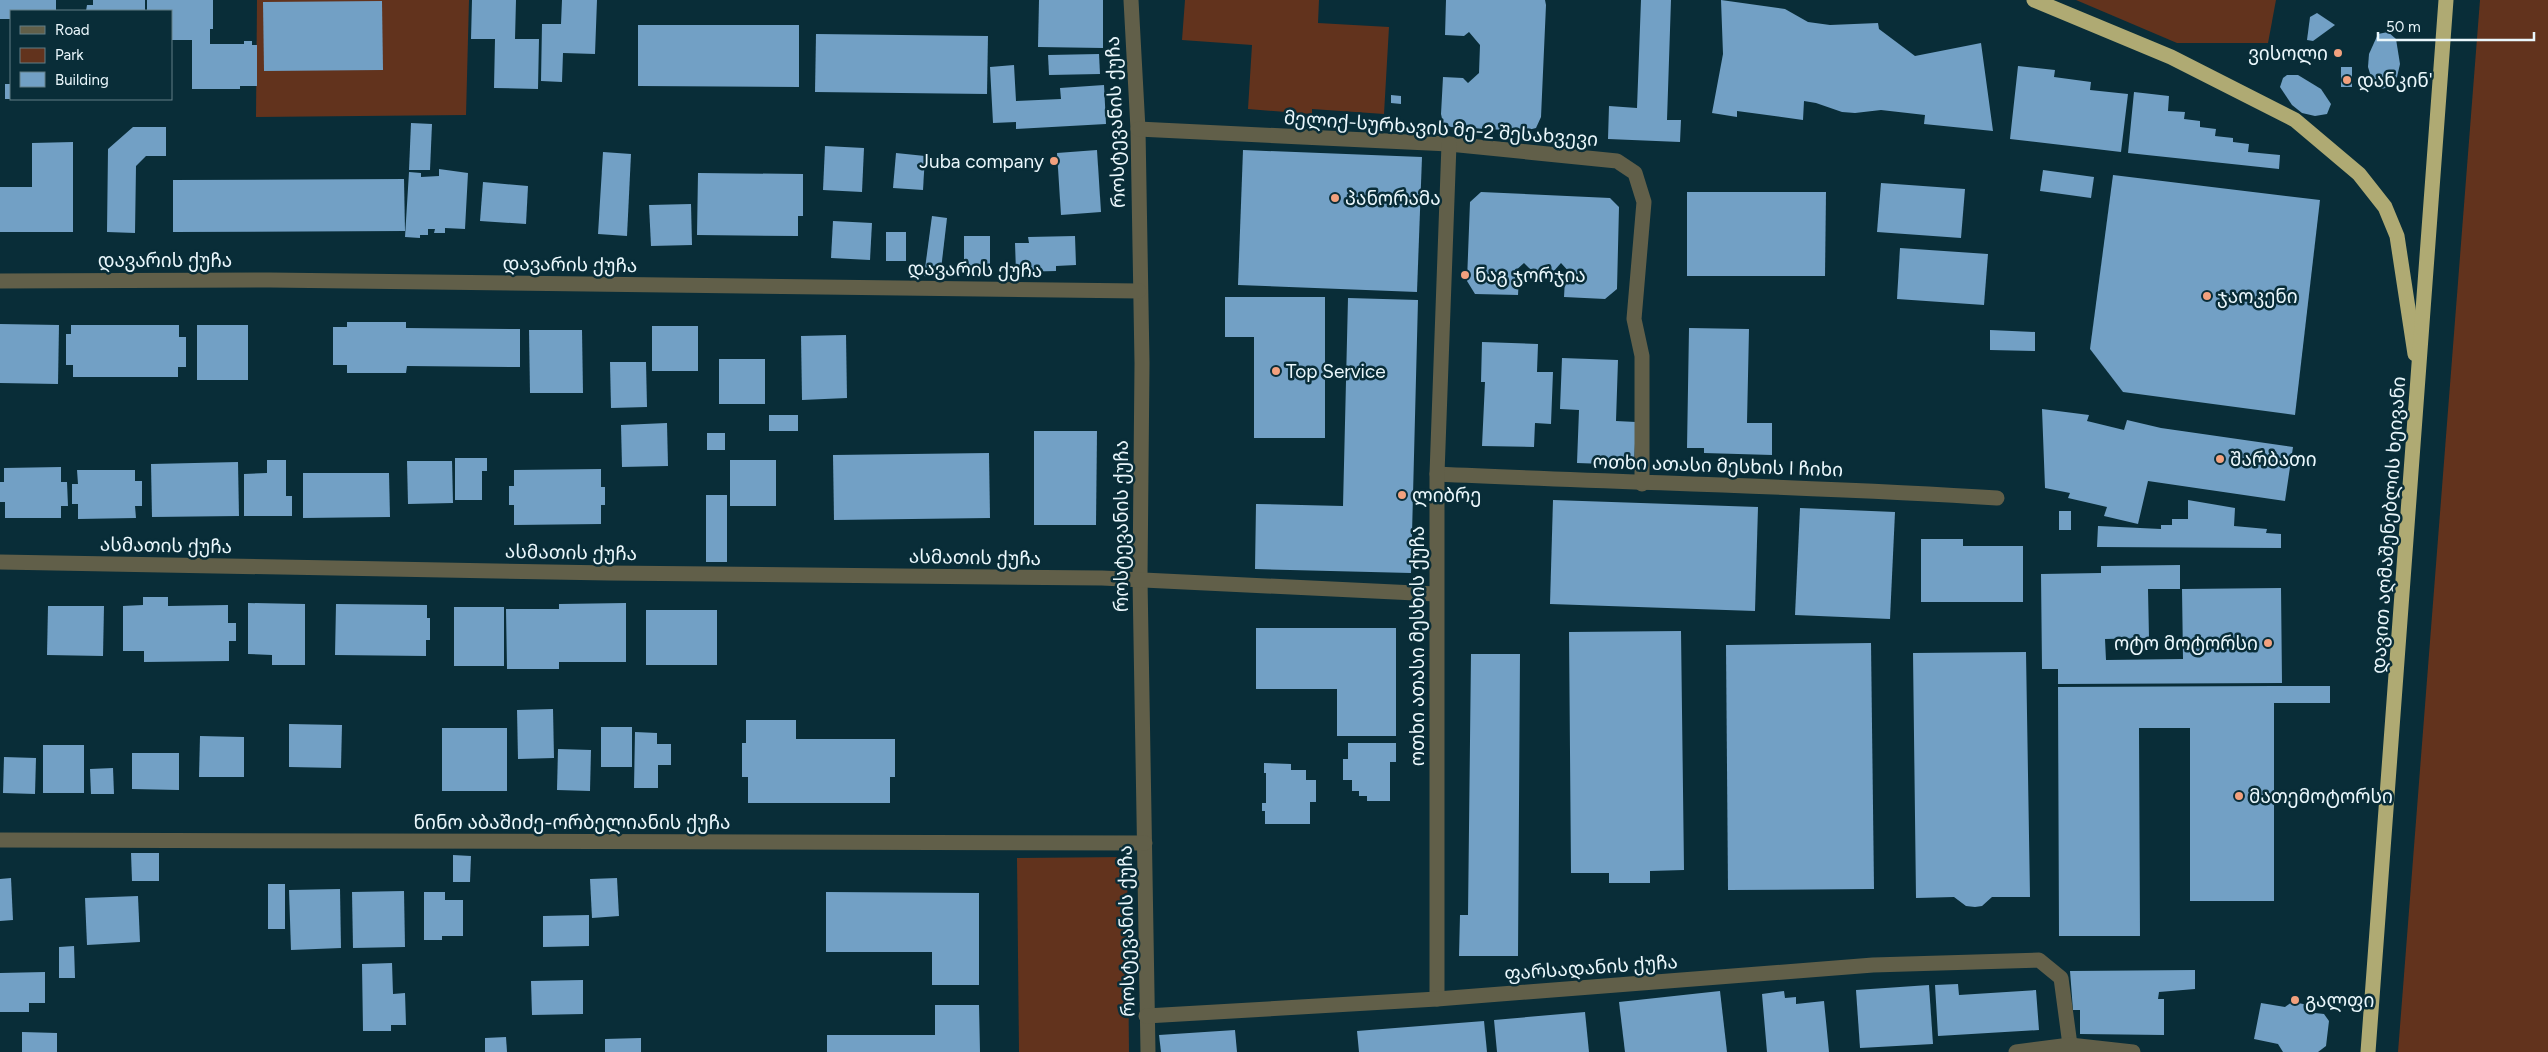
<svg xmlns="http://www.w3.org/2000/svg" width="2548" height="1052" viewBox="0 0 2548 1052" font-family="Figtree,'Noto Sans Georgian',sans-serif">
	<rect width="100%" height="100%" fill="#092d38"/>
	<g fill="#62331d">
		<polygon points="257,0 469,0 466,115 256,117"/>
		<polygon points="1185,0 1319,0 1318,23 1389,27 1384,114 1312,109 1312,114 1248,109 1252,45 1182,40"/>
		<polygon points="2076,0 2276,0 2268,43 2177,43"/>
		<polygon points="2480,0 2548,0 2548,1052 2398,1052"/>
		<polygon points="1127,857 1129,1052 1019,1052 1017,858"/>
	</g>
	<g fill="#72a0c5">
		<polygon points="0,0 56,0 56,11 11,11 11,19 0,19"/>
		<polygon points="93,0 145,0 145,11 86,11 87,5 93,5"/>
		<polygon points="147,0 213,0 213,29 210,29 210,44 244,44 244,41 252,41 252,45 257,45 257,86 240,86 240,89 192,89 192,40 171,40 171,11 147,11"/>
		<polygon points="472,0 516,0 515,39 539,39 538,89 494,88 495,39 471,39"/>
		<polygon points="562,0 597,0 595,54 563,53 562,82 541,81 542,24 561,24"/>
		<polygon points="1039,0 1103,0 1103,48 1038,47"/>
		<polygon points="1446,0 1545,0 1546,5 1541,117 1536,128 1524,131 1451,127 1443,123 1441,114 1443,77 1463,78 1468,83 1479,73 1480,45 1469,32 1464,36 1445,35"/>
		<polygon points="1641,0 1671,0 1667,120 1681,120 1680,142 1608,139 1609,106 1637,108"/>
		<polygon points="1721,0 1785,9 1808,22 1830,25 1878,23 1879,29 1915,56 1981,43 1993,131 1924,124 1925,115 1881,110 1855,113 1842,112 1816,103 1804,101 1803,120 1737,111 1737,117 1712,113 1723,54"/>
		<polygon points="382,1 383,70 264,71 263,2"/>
		<polygon points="2317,13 2335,25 2313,41 2307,40 2310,17"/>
		<polygon points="638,25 799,25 799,87 638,86"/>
		<polygon points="2388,32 2396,39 2400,64 2397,77 2390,87 2381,89 2372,80 2368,67 2369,54 2378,34"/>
		<polygon points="816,34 988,36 987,94 815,92"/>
		<polygon points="1099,54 1100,74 1049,75 1048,55"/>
		<polygon points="1014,65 1016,101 1061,99 1060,88 1104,85 1106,124 1016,129 1016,122 993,123 990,67"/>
		<polygon points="2018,66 2055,70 2054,77 2091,82 2090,90 2128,94 2121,152 2010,139"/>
		<rect x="2341" y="67" width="11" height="20"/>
		<polygon points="2287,75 2298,75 2321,89 2331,104 2327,114 2315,116 2302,113 2292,105 2280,87 2283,78"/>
		<rect x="5" y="84" width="6" height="15"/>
		<polygon points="2134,92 2169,96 2168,111 2185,112 2184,119 2200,121 2200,127 2216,129 2215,136 2233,138 2233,142 2249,144 2248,152 2280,155 2279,169 2128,153"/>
		<polygon points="1391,95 1401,96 1401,104 1391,103"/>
		<polygon points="411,123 432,124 430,170 409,170"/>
		<polygon points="133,127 166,127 166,156 146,156 136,166 135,233 107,232 108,149"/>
		<polygon points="73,142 73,232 0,232 0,187 32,187 32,143"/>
		<polygon points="825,146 864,148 862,192 823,190"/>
		<polygon points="1097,150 1101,212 1061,215 1057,153"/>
		<polygon points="1243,150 1422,157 1417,292 1238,285"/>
		<polygon points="603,152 631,154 627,236 598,234"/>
		<polygon points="896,153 925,156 923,190 893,188"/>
		<polygon points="439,169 468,173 465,229 445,228 445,233 434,233 435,229 428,229 428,235 420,235 420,238 405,237 409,172 421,173 421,177 439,176"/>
		<polygon points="2043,170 2094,177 2091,198 2040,191"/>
		<polygon points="698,173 803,174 803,216 798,216 798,236 697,235"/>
		<polygon points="2113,175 2320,200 2295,415 2123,392 2090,349"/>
		<polygon points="404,179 405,231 173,232 173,180"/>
		<polygon points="483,182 528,186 526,224 480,221"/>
		<polygon points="1881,183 1965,189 1961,238 1877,232"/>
		<polygon points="1481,192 1610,198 1619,207 1617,289 1605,299 1564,297 1565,279 1571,274 1561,263 1553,272 1532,271 1524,263 1514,272 1519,277 1518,295 1475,294 1467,281 1470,202"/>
		<polygon points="1687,192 1826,192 1825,276 1687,276"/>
		<polygon points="691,204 692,245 651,246 649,205"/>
		<polygon points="932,216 947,218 940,278 924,276"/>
		<polygon points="833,221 872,223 870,260 831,258"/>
		<rect x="886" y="232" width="20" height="29"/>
		<polygon points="964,236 990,236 990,266 964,267"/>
		<polygon points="1075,236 1076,265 1056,266 1056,271 1016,272 1015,243 1029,243 1028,237"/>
		<polygon points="1900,248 1988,254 1984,305 1897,299"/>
		<polygon points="1225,297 1325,297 1325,438 1254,438 1254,337 1225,337"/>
		<polygon points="1348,298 1418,300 1411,573 1255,569 1256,504 1343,506"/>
		<polygon points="347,322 406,322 406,328 520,329 520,367 407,366 406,373 347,373 347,365 333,365 333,327 347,327"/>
		<polygon points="0,324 59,325 58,384 0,383"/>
		<polygon points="71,325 179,325 179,337 186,337 186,367 178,367 178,377 73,377 73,365 66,365 66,334 71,334"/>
		<rect x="197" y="325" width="51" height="55"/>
		<rect x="652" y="326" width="46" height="45"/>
		<polygon points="1689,328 1749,329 1747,423 1772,423 1772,455 1704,453 1704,448 1687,448"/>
		<polygon points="529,330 582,330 583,393 530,393"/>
		<polygon points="1990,330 2035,332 2035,351 1990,350"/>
		<polygon points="846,335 847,398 802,400 801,336"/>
		<polygon points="1482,342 1538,344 1537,372 1553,372 1551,424 1535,423 1534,447 1482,446 1485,382 1481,382"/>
		<polygon points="1562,358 1618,360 1616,421 1636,422 1634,465 1577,463 1579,410 1560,409"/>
		<rect x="719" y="359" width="46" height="45"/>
		<polygon points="610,362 646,362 647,407 611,408"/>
		<polygon points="2042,409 2089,415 2087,421 2124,430 2127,420 2161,428 2293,447 2285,501 2148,481 2138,524 2104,516 2107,507 2068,498 2070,493 2045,488"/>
		<rect x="769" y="415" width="29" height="16"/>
		<polygon points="667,423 668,466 622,467 621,425"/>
		<polygon points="1034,431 1097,431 1096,525 1034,525"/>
		<rect x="707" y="433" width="18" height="17"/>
		<polygon points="989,453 990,518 834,520 833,455"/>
		<polygon points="455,458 487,458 487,471 482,471 482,500 455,500"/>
		<polygon points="267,460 286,460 286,496 292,496 292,516 244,516 244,474 267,473"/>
		<rect x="730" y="460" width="46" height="46"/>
		<polygon points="407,461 452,461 453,503 408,504"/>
		<polygon points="238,462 239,516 152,517 151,464"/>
		<polygon points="61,467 61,482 67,482 68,506 61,506 61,518 5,518 5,502 0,502 0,482 4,482 4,468"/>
		<polygon points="601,469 601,487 605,487 605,505 601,505 601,524 514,525 514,505 509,505 509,486 514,486 514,470"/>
		<polygon points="77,470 135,470 135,481 142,481 142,506 135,506 136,518 78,519 78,504 72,504 72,484 78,484"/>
		<polygon points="303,473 389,473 390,517 303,518"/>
		<rect x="706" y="495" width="21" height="67"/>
		<polygon points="1553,500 1758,507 1755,611 1550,604"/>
		<polygon points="2188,500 2235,508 2234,526 2267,529 2266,533 2281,534 2281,548 2097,547 2098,526 2161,529 2161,525 2172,525 2172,519 2188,519"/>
		<polygon points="1800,508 1895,512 1890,619 1795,615"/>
		<rect x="2059" y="511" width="12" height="19"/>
		<polygon points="1921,539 1963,539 1963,546 2023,546 2023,602 1921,602"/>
		<polygon points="2180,565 2180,589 2148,589 2149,638 2105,639 2106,660 2183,659 2182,589 2281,588 2282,683 2058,684 2058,669 2042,669 2041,574 2101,573 2101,566"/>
		<polygon points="143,597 168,597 168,606 228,605 228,623 236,623 236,641 229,641 229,661 144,662 144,651 123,651 123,606 143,605"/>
		<polygon points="248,603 305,604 305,665 272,665 272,655 248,654"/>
		<polygon points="626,603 626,662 559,662 559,669 507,669 506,609 559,609 559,604"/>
		<polygon points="336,604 427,605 427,618 430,618 430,640 426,640 426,656 335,655"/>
		<polygon points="48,606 104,606 103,656 47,655"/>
		<rect x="454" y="607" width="50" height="59"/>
		<rect x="646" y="610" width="71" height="55"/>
		<polygon points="1256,628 1396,628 1396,736 1337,736 1337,689 1256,689"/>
		<polygon points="1681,631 1684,870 1650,871 1650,883 1609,883 1609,873 1571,873 1569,632"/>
		<polygon points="1871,643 1874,889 1728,890 1726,645"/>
		<polygon points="2026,652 2030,897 1992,897 1982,906 1975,907 1966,906 1954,897 1916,898 1913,653"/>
		<polygon points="1471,654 1520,654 1518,956 1459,956 1460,915 1468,915"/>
		<polygon points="2274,686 2330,686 2330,703 2274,703 2274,901 2190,901 2190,728 2139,728 2140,936 2059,936 2058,687"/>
		<polygon points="553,709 554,758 518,759 517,710"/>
		<polygon points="746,720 796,720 796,739 895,739 895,777 890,777 890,803 748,803 748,777 742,777 742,743 746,743"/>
		<polygon points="289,724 342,725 341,768 289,767"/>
		<rect x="601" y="727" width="31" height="40"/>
		<rect x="442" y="728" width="65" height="63"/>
		<polygon points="635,732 657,733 657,744 671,744 671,765 658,765 658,788 634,788"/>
		<polygon points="200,736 244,737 244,777 199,777"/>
		<polygon points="1348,743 1396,743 1396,762 1390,762 1390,801 1367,801 1367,796 1359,796 1359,791 1352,791 1352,780 1343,780 1343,759 1348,759"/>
		<rect x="43" y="745" width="41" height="48"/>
		<polygon points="558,749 591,750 590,791 557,790"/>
		<polygon points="132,753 179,753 179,790 132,789"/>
		<polygon points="4,757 36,758 35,794 3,793"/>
		<polygon points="1264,763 1291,764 1291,770 1306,770 1306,780 1316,780 1316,802 1310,802 1310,824 1265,824 1265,811 1262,811 1262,803 1266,803 1266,773 1264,773"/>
		<polygon points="113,768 114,794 91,794 90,769"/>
		<polygon points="131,853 159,853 159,881 132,881"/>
		<polygon points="453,855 471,856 470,882 453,882"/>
		<polygon points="11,878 13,920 0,921 0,879"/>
		<polygon points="617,878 619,916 592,918 590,879"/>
		<rect x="268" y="884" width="17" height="45"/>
		<polygon points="340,889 341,948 291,950 289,890"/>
		<polygon points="404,891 405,947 353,948 352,892"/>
		<polygon points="424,892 445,892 445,900 463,900 463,936 442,936 442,940 424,940"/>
		<polygon points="826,892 979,893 979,985 932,985 932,952 826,952"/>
		<polygon points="138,896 140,942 87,945 85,898"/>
		<polygon points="589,915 589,946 543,947 543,916"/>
		<polygon points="74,946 75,978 59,978 59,947"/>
		<polygon points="392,963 393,994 405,993 406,1025 391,1025 391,1031 363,1031 362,964"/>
		<polygon points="2195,970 2195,989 2159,992 2158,999 2164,999 2164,1035 2080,1034 2080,1010 2073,1010 2070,971"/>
		<polygon points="45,972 45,1003 29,1003 29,1012 0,1012 0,973"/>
		<polygon points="583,980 583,1014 532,1015 531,981"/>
		<polygon points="1958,984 1959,995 2036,990 2039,1030 1938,1036 1935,985"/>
		<polygon points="1929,985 1933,1044 1860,1048 1856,990"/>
		<polygon points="1720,991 1727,1052 1625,1052 1619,1002"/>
		<polygon points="1784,991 1785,998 1796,997 1796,1004 1824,1001 1829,1052 1767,1052 1762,994"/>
		<polygon points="2292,1002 2309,1005 2315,1013 2324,1014 2329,1021 2326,1046 2318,1052 2283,1052 2278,1044 2254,1039 2261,1003 2285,1007"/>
		<polygon points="935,1005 979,1005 980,1052 827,1052 827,1035 935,1035"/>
		<polygon points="1585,1012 1589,1052 1497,1052 1494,1020"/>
		<polygon points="1484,1021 1487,1052 1359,1052 1357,1031"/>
		<polygon points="1235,1030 1237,1052 1161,1052 1159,1035"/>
		<polygon points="22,1032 57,1033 57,1052 22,1052"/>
		<polygon points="506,1037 507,1052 485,1052 485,1038"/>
		<polygon points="641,1038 641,1052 605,1052 605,1039"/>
	</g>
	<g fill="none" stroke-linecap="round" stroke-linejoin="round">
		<g stroke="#615f49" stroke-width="15">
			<polyline points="1131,0 1138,129 1142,363 1140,579 1148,1052"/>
			<polyline points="1138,129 1449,144 1617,161 1635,173 1644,202 1634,319 1642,356 1642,484"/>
			<polyline points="0,281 270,280 1139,291"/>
			<path d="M1437,474C1624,483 1811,486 1997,498"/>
			<polyline points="0,562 609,573 1102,578 1436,594"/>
			<polyline points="0,840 1145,843"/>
			<polyline points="1437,999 1437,474 1449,144"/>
			<polyline points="1146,1016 1437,999 1873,965 2039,960 2061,978 2070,1045"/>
			<polyline points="2016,1052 2070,1045 2133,1052"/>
		</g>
		<g stroke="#afaa73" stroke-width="15">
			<polyline points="2034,0 2171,57 2295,120 2359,174 2385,207 2397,236 2415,354"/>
			<polyline points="2368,1052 2446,0"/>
		</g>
	</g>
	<g fill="#f2a17e" stroke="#092d38" stroke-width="2">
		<circle cx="2338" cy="53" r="5"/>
		<circle cx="2347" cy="80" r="5"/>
		<circle cx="1054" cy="161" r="5"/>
		<circle cx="1335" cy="198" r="5"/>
		<circle cx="1465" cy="275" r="5"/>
		<circle cx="2207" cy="296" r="5"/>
		<circle cx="1276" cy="371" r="5"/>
		<circle cx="2220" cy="459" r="5"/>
		<circle cx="1402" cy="495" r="5"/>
		<circle cx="2268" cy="643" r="5"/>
		<circle cx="2239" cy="796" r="5"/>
		<circle cx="2295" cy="1000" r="5"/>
	</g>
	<g text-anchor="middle" stroke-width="5" stroke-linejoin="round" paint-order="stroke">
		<g font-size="19" fill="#eaf7fc" stroke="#092d38" text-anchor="start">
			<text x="2328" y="60" text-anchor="end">ვისოლი</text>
			<text x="2357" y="87">დანკინ'</text>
			<text x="1044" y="168" text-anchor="end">Juba company</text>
			<text x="1345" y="205">პანორამა</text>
			<text x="1475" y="282">ნაგ ჯორჯია</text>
			<text x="2217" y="303">ჯაოკენი</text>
			<text x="1286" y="378">Top Service</text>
			<text x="2230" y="466">შარბათი</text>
			<text x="1412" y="502">ლიბრე</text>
			<text x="2258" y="650" text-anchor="end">ოტო მოტორსი</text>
			<text x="2249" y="803">მათემოტორსი</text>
			<text x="2305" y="1007">გალფი</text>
		</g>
		<g font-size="19" fill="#eaf7fc" stroke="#092d38">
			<text transform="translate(1115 122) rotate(-92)" y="7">როსტევანის ქუჩა</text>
			<text transform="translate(1441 128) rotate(4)" y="7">მელიქ-სურხავის მე-2 შესახვევი</text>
			<text x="165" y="267">დავარის ქუჩა</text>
			<text transform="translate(570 264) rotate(1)" y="7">დავარის ქუჩა</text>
			<text transform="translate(975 269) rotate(1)" y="7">დავარის ქუჩა</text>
			<text transform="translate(1718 465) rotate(2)" y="7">ოთხი ათასი მესხის I ჩიხი</text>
			<text transform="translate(2388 525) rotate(-86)" y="7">დავით აღმაშენებლის ხეივანი</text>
			<text transform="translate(1121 526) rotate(-90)" y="7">როსტევანის ქუჩა</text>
			<text transform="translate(166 545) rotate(1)" y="7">ასმათის ქუჩა</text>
			<text transform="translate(571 552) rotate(1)" y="7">ასმათის ქუჩა</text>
			<text transform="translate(975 557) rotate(1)" y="7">ასმათის ქუჩა</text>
			<text transform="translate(1417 646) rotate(-90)" y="7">ოთხი ათასი მესხის ქუჩა</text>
			<text x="572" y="829">ნინო აბაშიძე-ორბელიანის ქუჩა</text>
			<text transform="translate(1126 931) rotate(-91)" y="7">როსტევანის ქუჩა</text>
			<text transform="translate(1591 967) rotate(-4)" y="7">ფარსადანის ქუჩა</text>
		</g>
	</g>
	<rect x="10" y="10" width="162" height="90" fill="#092d38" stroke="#637e86"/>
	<rect x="20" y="26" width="25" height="8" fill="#615f49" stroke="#637e86"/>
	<text x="55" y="35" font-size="15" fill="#eaf7fc">Road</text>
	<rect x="20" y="48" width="25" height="15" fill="#62331d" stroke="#637e86"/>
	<text x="55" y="60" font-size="15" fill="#eaf7fc">Park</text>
	<rect x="20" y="72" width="25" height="15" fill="#72a0c5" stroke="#637e86"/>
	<text x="55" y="85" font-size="15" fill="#eaf7fc">Building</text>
	<path d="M2378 32v8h156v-8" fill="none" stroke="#eaf7fc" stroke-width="2.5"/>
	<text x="2386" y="32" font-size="15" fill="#eaf7fc" stroke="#092d38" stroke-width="4" paint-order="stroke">50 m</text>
</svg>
